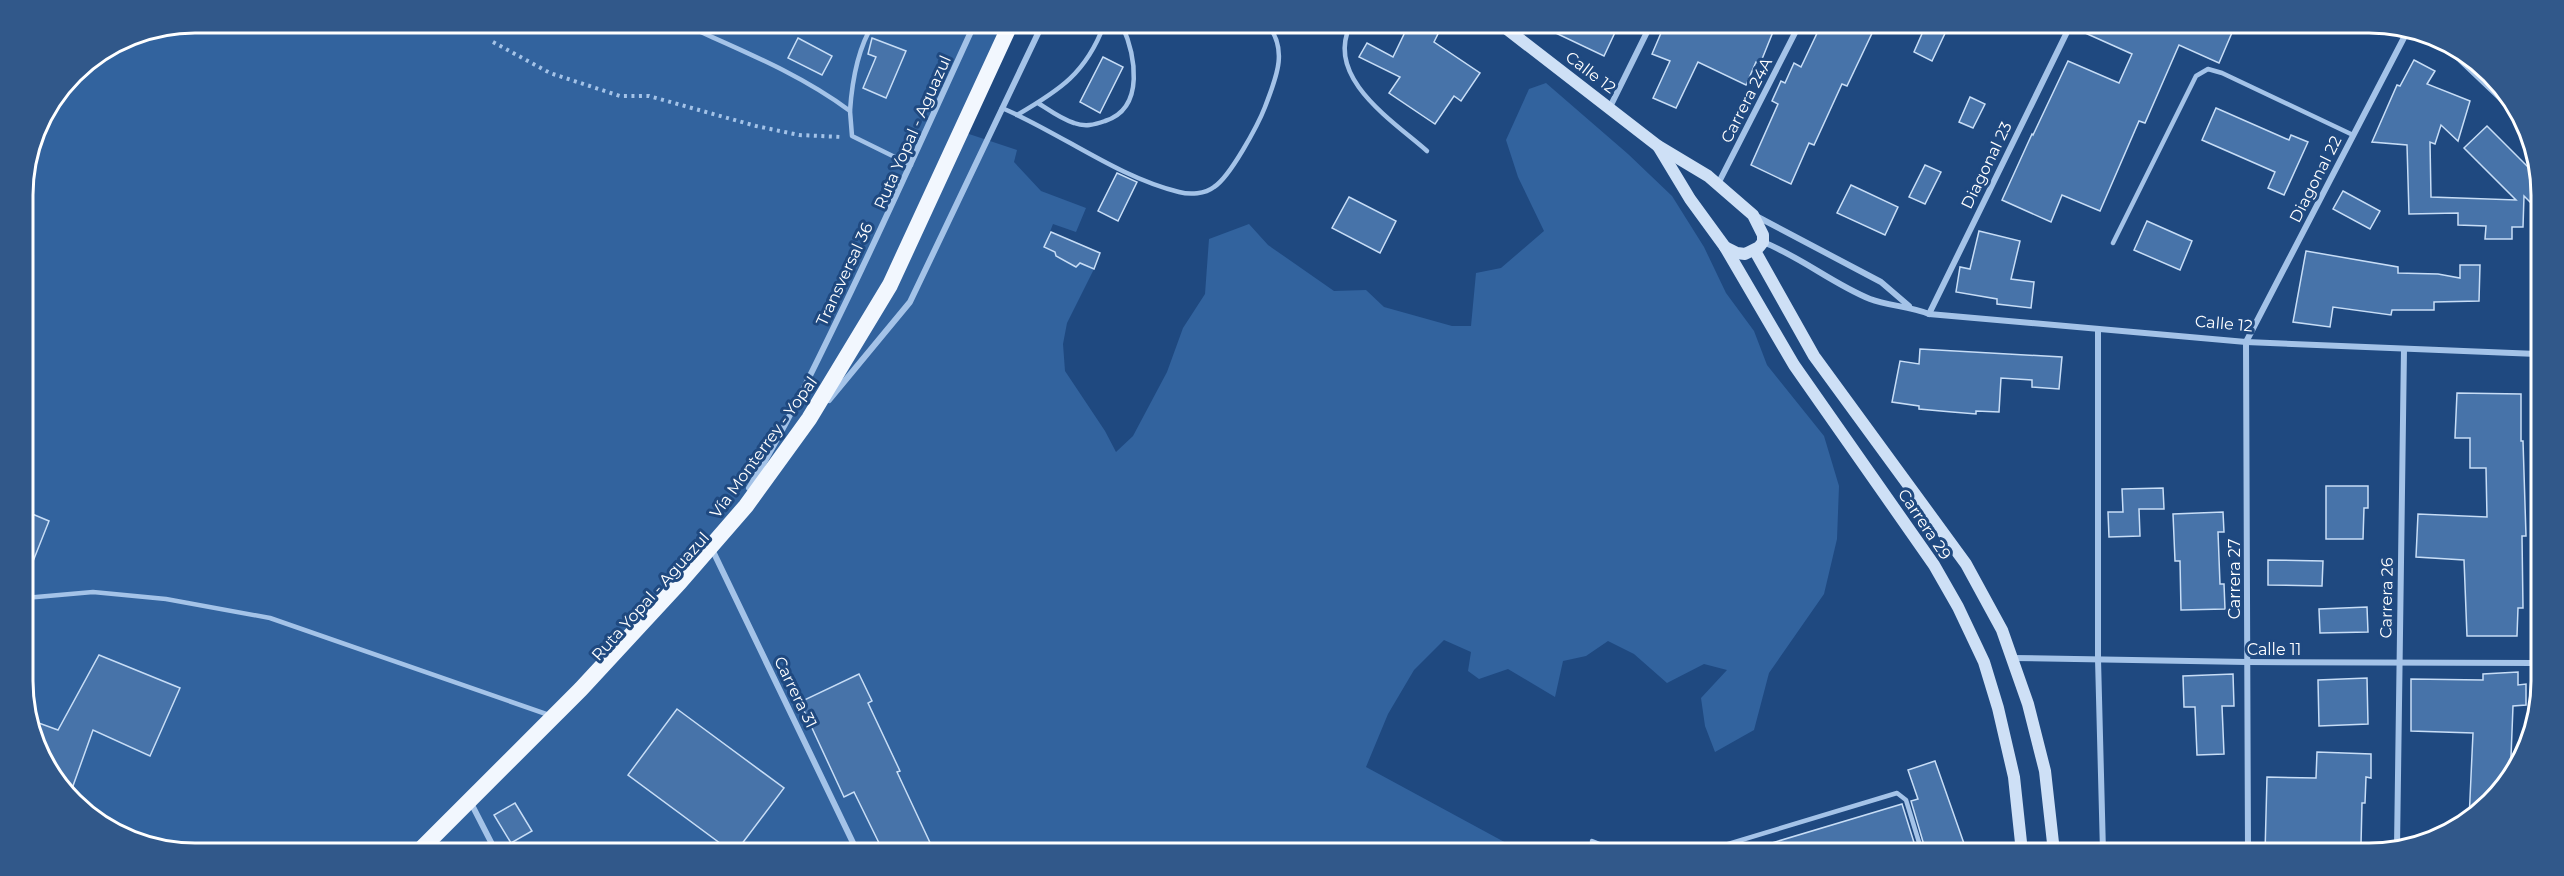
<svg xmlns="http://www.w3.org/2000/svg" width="2564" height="876" viewBox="0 0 2564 876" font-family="Montserrat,sans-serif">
	<rect width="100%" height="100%" fill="#1f4980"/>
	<polygon fill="#32639e" points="195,23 1012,25 963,132 1017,150 1014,162 1041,191 1086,208 1076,232 1053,224 1044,247 1055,252 1056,257 1076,266 1080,263 1094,269 1067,323 1063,344 1065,371 1105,431 1116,452 1133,436 1167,372 1183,328 1205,294 1209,239 1249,224 1268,245 1334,291 1366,290 1384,307 1452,326 1471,326 1476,273 1501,268 1544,231 1518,177 1506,140 1529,89 1546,83 1628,154 1672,196 1704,247 1726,293 1754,331 1767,365 1824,436 1839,486 1837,539 1824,594 1769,673 1754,730 1715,752 1705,726 1701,698 1727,670 1704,664 1667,683 1634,654 1608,641 1586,656 1563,661 1555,697 1508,669 1479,679 1468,671 1471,652 1444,640 1414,670 1388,714 1366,767 1521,851 150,848 66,795 26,714 23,184 36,129 73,73 129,36"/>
	<g fill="#4773a9" stroke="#c7ddf6" stroke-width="1.5">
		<polygon points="1408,26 1442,26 1434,42 1480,73 1461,101 1454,96 1435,124 1389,93 1400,77 1359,57 1367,43 1393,57"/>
		<polygon points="1541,26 1618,26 1604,56"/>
		<polygon points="1664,26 1667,26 1775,27 1760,64 1756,62 1746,85 1698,62 1676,108 1653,98 1670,61 1652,54"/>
		<polygon points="1820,27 1875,27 1847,86 1842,84 1814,145 1809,143 1791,184 1751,165 1778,104 1772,101 1781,81 1785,83 1794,63 1801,67"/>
		<polygon points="1925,27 1948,27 1932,61 1914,52"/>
		<polygon points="2074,28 2234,28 2219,63 2179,45 2145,123 2139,121 2100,211 2062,195 2051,222 2002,200 2032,134 2033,135 2068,61 2119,83 2132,54"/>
		<polygon points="798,38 832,56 822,75 788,58"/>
		<polygon points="872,38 906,51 886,98 863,88 876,57 868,54"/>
		<polygon points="1103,57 1123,67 1100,113 1080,102"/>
		<polygon points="2414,60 2435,71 2427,84 2470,101 2458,141 2441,125 2435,144 2430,142 2431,197 2516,200 2464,148 2487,126 2527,166 2536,157 2538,162 2538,210 2524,196 2523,227 2512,227 2512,239 2485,239 2486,226 2458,225 2458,213 2409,214 2407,145 2372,142 2397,85 2400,86"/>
		<polygon points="1970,97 1985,104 1973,128 1959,122"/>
		<polygon points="2216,108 2289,140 2291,135 2308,142 2284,195 2268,188 2275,172 2202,140"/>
		<polygon points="1925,165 1941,172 1925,204 1909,197"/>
		<polygon points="1117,173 1137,182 1118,221 1098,211"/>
		<polygon points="1851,185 1898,207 1885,235 1837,213"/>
		<polygon points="2343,191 2380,211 2370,229 2333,209"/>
		<polygon points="1349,197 1396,221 1380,253 1332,228"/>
		<polygon points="2147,221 2192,241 2180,270 2134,250"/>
		<polygon points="1979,231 2020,241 2011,279 2034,282 2031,308 1997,304 1997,299 1956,292 1960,267 1970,269"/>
		<polygon points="1051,232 1100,253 1094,269 1080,263 1076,267 1056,256 1055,252 1044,247"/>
		<polygon points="2306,251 2398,267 2398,273 2438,274 2460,278 2460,265 2480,265 2479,301 2434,302 2434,310 2392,310 2391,315 2333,307 2330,327 2293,322"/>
		<polygon points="1920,349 2062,357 2059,389 2032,387 2032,380 2001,378 1999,412 1976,411 1976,414 1952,412 1919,409 1919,406 1892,402 1900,361 1919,364"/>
		<polygon points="2457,393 2521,394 2521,441 2523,441 2526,536 2522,536 2523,608 2518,608 2517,636 2467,636 2464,560 2416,557 2418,514 2487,517 2486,468 2470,468 2470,438 2455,438"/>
		<polygon points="2326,486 2368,486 2368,508 2364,508 2363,539 2326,539"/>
		<polygon points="2163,488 2164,509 2139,509 2140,536 2109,537 2108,512 2123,512 2122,489"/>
		<polygon points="25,511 49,521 26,579 25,578"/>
		<polygon points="2223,512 2224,532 2218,532 2220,584 2224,584 2225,609 2181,610 2180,561 2175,561 2173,514"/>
		<polygon points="2268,560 2323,561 2322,586 2268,585"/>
		<polygon points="2367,607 2368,632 2320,633 2319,609"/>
		<polygon points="99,655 180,688 150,756 93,730 69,797 66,795 28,719 58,730"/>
		<polygon points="2518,672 2518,685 2526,684 2526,705 2513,706 2511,757 2521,757 2512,777 2474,818 2469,820 2473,733 2411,731 2411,679 2483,680 2483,674"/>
		<polygon points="859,674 872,701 868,703 900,771 897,772 933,849 882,849 854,792 844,797 800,702"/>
		<polygon points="2233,674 2234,706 2222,706 2224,754 2197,755 2195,707 2184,707 2183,676"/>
		<polygon points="2367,678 2368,724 2319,726 2318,680"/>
		<polygon points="677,709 784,788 738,849 728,849 628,775"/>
		<polygon points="2317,752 2371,754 2371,778 2366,777 2365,803 2362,803 2361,844 2315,843 2314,853 2265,853 2267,777 2316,778"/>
		<polygon points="1935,761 1967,852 1926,852 1911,801 1918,799 1908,770"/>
		<polygon points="515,803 532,831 511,843 494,815"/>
		<polygon points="1902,804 1917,852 1756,852 1755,848"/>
	</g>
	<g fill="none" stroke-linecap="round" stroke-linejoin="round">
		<polyline stroke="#a4c3e8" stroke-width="4" stroke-dasharray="3 4.5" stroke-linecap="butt" points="493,42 550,73 620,96 649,96 756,126 799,135 842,137"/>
		<g stroke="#a4c3e8" stroke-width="4.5">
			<path d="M683,24C740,50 799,73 850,111L852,136L911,165"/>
			<path d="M1350,26C1325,78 1393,121 1427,151"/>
			<path d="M1038,103C1049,110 1061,119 1074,123C1085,127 1094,125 1105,121C1146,108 1135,54 1122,25"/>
			<path d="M1002,108C1061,133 1117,177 1179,192C1190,195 1205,194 1214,187C1230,177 1258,125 1265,107C1275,80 1289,51 1268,25"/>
			<path d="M850,111C852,81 857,50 873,24"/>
			<path d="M1017,115C1060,90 1086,73 1104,25"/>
			<polyline points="2113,243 2196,76 2208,69 2222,73 2353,135"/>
			<polyline points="25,598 93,592 166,599 270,618 549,715"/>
			<polyline points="1592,841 1617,851"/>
			<polyline points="1705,851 1897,793 1906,800 1922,852"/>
		</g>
		<g stroke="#a4c3e8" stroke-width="6">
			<polyline points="2452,52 2512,109"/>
			<polyline points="1610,107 1650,26"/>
			<polyline points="1718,184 1798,27"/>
			<polyline points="1756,216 1881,282 1909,306"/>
			<path d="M1763,242C1801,257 1833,284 1870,299C1888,306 1910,306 1929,314L2246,342L2537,354"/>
			<polyline points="1929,314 2069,28"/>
			<polyline points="2098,329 2098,659 2103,852"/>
			<polyline points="829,400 910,302 1042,25"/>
			<path d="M749,488C785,429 814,368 844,306C889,213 931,119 974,25"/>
			<polyline points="711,547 856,849"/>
			<polyline points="2012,658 2247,662 2536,663"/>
			<polyline points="470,801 494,848"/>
			<polyline points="2397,847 2404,349"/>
			<polyline points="2248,853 2246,342 2409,28"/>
		</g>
		<g stroke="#cee0f6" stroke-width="12">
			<polyline points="1503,26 1658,146 1708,176 1753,215 1763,235 1763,242 1759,247 1745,254 1737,253 1725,247"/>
			<polyline points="1658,146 1690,199 1725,247 1794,365 1934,565 1958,607 1984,662 1998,708 2014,777 2022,852"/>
			<polyline points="1755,251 1814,356 1966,564 2002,630 2028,704 2045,771 2054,852"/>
		</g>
		<polyline stroke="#f2f7fe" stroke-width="16" points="422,848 581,689 680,582 746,506 809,419 890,285 1010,25"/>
	</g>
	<g text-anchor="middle" stroke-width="6" stroke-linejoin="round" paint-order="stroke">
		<g font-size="16" fill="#fff" stroke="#1f4980">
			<text transform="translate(1591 72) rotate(37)" y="6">Calle 12</text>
			<text transform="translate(1746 100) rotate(-63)" y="6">Carrera 24A</text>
			<text transform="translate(912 132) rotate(-66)" y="6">Ruta Yopal - Aguazul</text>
			<text transform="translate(1986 165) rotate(-64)" y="6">Diagonal 23</text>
			<text transform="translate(2315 179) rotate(-63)" y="6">Diagonal 22</text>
			<text transform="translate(844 274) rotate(-65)" y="6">Transversal 36</text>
			<text transform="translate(2224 323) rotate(5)" y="6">Calle 12</text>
			<text transform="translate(763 447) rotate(-54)" y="6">Vía Monterrey - Yopal</text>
			<text transform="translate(1925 524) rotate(56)" y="6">Carrera 29</text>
			<text transform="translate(2234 579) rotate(-90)" y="6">Carrera 27</text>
			<text transform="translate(650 596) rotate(-48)" y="6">Ruta Yopal - Aguazul</text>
			<text transform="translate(2386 598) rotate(-89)" y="6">Carrera 26</text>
			<text x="2274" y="655">Calle 11</text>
			<text transform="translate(796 692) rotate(64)" y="6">Carrera 31</text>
		</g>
	</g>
	<path d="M0 0H2564V876H0ZM195 33H2369A162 162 0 0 1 2531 195V681A162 162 0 0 1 2369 843H195A162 162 0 0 1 33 681V195A162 162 0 0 1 195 33Z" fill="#31588a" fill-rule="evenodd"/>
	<path fill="none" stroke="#fff" stroke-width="3" d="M195 33H2369A162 162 0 0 1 2531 195V681A162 162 0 0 1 2369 843H195A162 162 0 0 1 33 681V195A162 162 0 0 1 195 33Z"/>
</svg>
